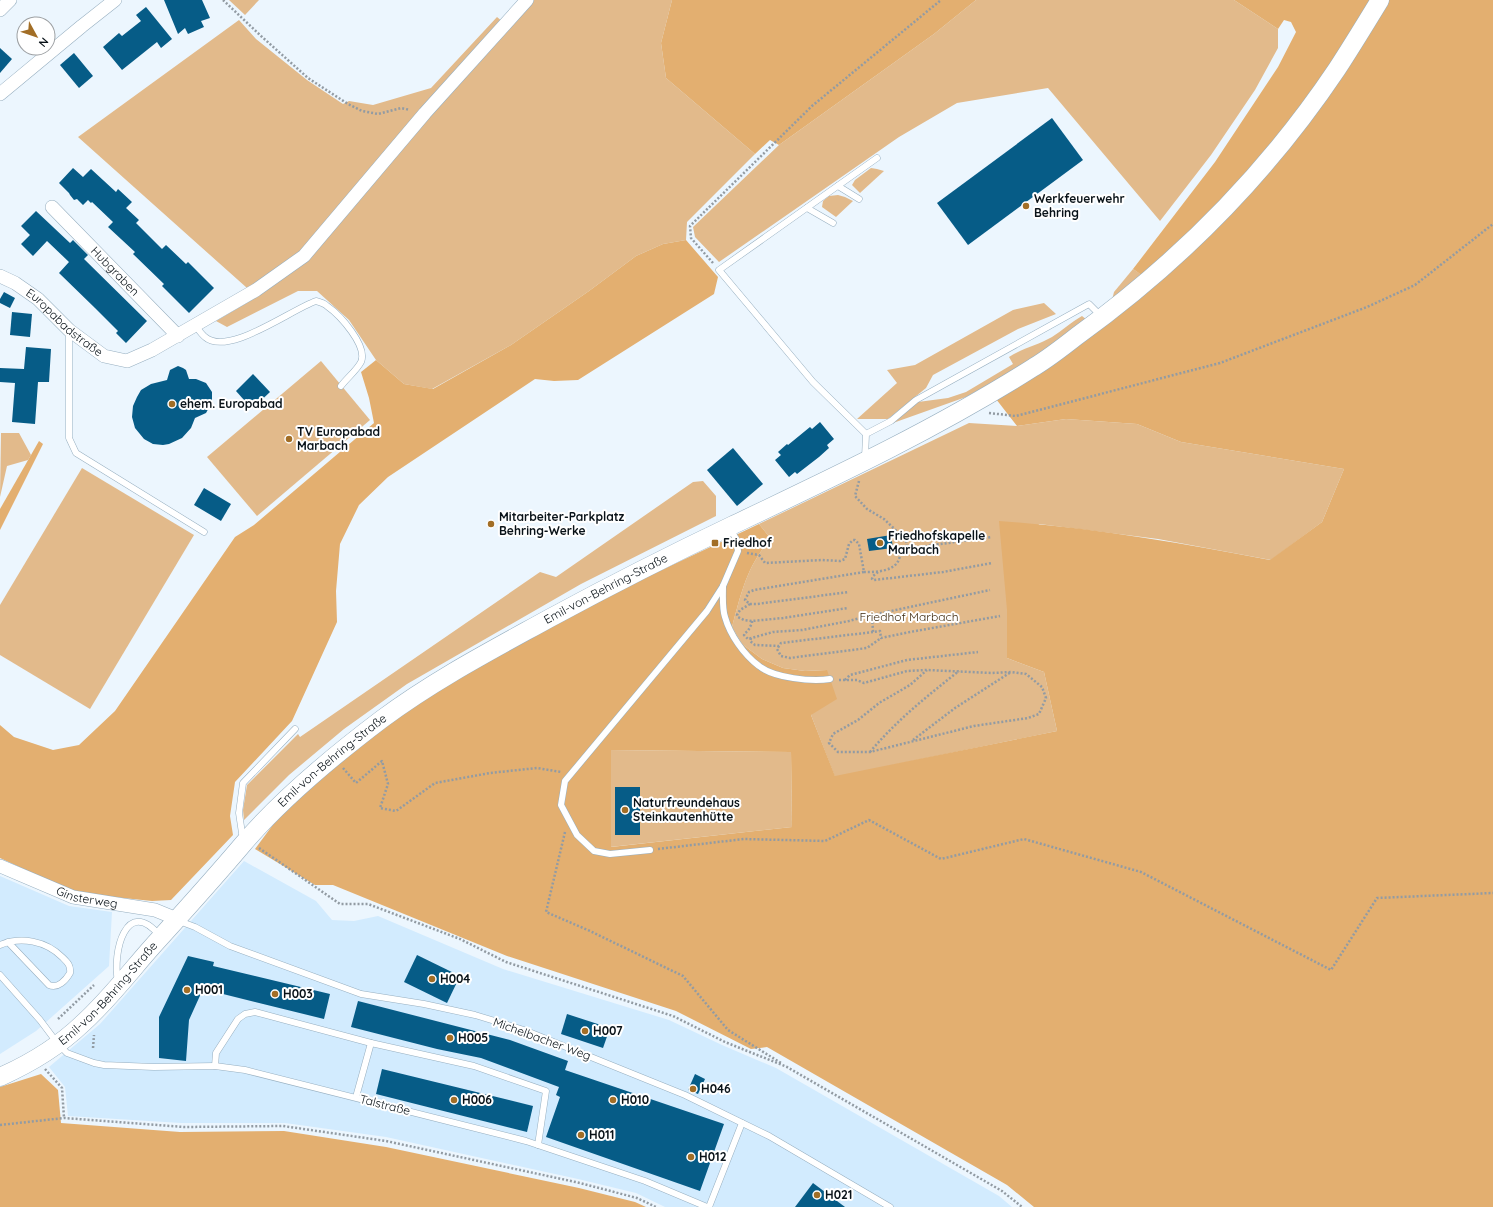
<svg xmlns="http://www.w3.org/2000/svg" width="1493" height="1207" viewBox="0 0 1493 1207" font-family="Quicksand,sans-serif">
	<rect width="100%" height="100%" fill="#ecf6fe"/>
	<g fill="#d2ebfe">
		<polygon points="244,861 316,901 332,920 354,921 378,916 503,969 669,1020 722,1045 776,1068 999,1196 1012,1207 665,1207 636,1193 578,1179 386,1137 285,1123 181,1123 68,1116 65,1087 49,1067 100,1024"/>
		<polygon points="0,876 69,906 112,912 109,966 36,1031 0,1054"/>
	</g>
	<g fill="#e2ba8b">
		<polygon points="229,0 259,0 245,15"/>
		<polygon points="532,0 672,0 661,43 666,78 755,154 687,222 686,240 663,244 636,256 589,291 511,345 432,389 404,384 376,360 349,320 317,291 298,291 227,327 216,321 257,297 78,137 239,20 256,39 307,80 343,104 349,101 373,105 431,88 497,17 503,22"/>
		<polygon points="976,0 1234,0 1278,29 1278,48 1255,90 1211,155 1160,221 1048,88 957,103 899,137 719,262 695,237 693,227 779,145 934,34"/>
		<polygon points="871,168 877,169 884,171 860,193 852,185 855,180"/>
		<polygon points="838,195 845,197 853,201 836,217 822,207 823,201 829,196"/>
		<polygon points="1133,269 1142,275 1112,300 1114,292"/>
		<polygon points="1044,303 1056,314 1018,329 933,375 926,388 888,419 857,419 897,383 887,370 915,365 1013,310"/>
		<path d="M1082,316L1087,320L1028,362L966,397L893,423L918,402L948,398L966,392L1013,364L1009,357C1023,348 1038,345 1052,337C1062,331 1071,322 1082,316Z"/>
		<polygon points="321,361 370,420 257,516 207,457"/>
		<path d="M1066,419L1137,424L1181,442L1344,469L1322,522L1271,560L1158,539L1039,524L1007,610V658L1044,672L1057,731L835,777L811,715L827,670L805,671L783,668L762,659L742,644L732,627C741,594 747,565 771,539L759,524L969,423L1017,426Z"/>
		<polygon points="1,433 19,433 31,455 28,460 7,466 0,497"/>
		<polygon points="82,468 194,535 90,709 0,655 0,605"/>
		<polygon points="703,481 716,496 716,516 581,584 407,684 344,729 289,775 244,820 243,810 247,785 298,734 300,737 540,572 556,577 693,482"/>
		<polygon points="611,750 791,752 792,827 610,847"/>
	</g>
	<g fill="#e3af70" fill-rule="evenodd">
		<polygon points="672,0 976,0 934,34 779,145 770,140 755,154 666,78 661,43"/>
		<path d="M1234,0H1493V1207H1034L1007,1185L767,1047L751,1049L676,1011L507,956L333,885H315L255,849L275,822L332,766L382,723L539,628L759,524L771,539C747,565 741,594 732,627L742,644L762,659L783,668L805,671L827,670L837,699L811,715L835,776L1057,731L1044,672L1007,658V610L999,521C1091,527 1180,543 1270,560L1322,522L1344,469L1181,442L1137,424L1066,419L1017,426L996,399L1108,324L1153,283L1133,269L1215,162L1278,67L1296,32L1291,22L1284,20L1278,29ZM611,750L791,752L792,827L611,847Z"/>
		<polygon points="686,240 718,277 714,294 578,380 554,381 535,379 388,477 359,505 340,544 336,591 337,622 292,721 235,782 230,816 233,835 171,900 152,901 75,893 0,858 0,725 14,737 53,750 79,745 115,711 235,537 254,525 374,423 369,398 361,372 376,360 404,384 433,389 511,345 589,291 636,256 663,244"/>
		<polygon points="39,441 43,444 0,530 0,509"/>
		<polygon points="41,1074 58,1090 61,1123 180,1132 284,1131 386,1147 579,1188 635,1202 646,1207 0,1207 0,1087"/>
	</g>
	<g fill="#065c87">
		<polygon points="164,0 202,0 210,18 201,21 204,27 188,34 185,28 178,34"/>
		<polygon points="146,7 172,39 161,48 157,42 122,70 103,47 119,33 122,36 141,21 136,15"/>
		<polygon points="0,48 12,59 0,73"/>
		<polygon points="74,53 93,76 79,88 60,65"/>
		<polygon points="1052,118 1083,160 968,245 937,203"/>
		<polygon points="73,168 83,177 91,169 116,192 118,189 132,202 126,208 139,220 136,223 162,249 166,245 186,264 188,262 214,288 189,313 162,286 164,284 133,254 135,252 108,227 113,222 92,202 91,203 88,200 83,205 77,199 74,200 70,195 69,193 59,183"/>
		<polygon points="36,211 70,243 73,240 88,255 84,259 147,321 126,343 116,333 118,331 95,308 59,273 69,262 47,241 33,256 21,244 30,235 21,226"/>
		<polygon points="4,292 15,298 10,308 0,303 0,299"/>
		<polygon points="12,312 32,314 30,337 10,335"/>
		<polygon points="26,347 51,349 49,382 38,382 35,424 12,422 15,383 0,382 0,368 24,369"/>
		<polygon points="178,366 183,368 186,370 189,379 196,379 206,383 212,392 212,402 206,413 195,418 191,428 182,438 169,444 163,445 153,444 144,439 135,428 132,417 133,406 137,397 141,390 151,384 167,380 170,370"/>
		<polygon points="253,374 270,392 252,409 236,391"/>
		<polygon points="820,422 834,439 827,445 829,448 819,457 797,474 795,472 789,477 775,460 781,455 778,452 787,444 788,445 810,427 812,429"/>
		<polygon points="733,448 763,484 737,506 707,470"/>
		<polygon points="204,488 231,504 221,521 194,505"/>
		<polygon points="891,535 893,548 869,551 867,539"/>
		<rect x="615" y="787" width="25" height="48"/>
		<polygon points="417,955 460,976 447,1003 404,982"/>
		<polygon points="188,956 214,962 213,966 330,994 324,1019 203,989 189,1020 186,1061 159,1058 159,1017"/>
		<polygon points="358,1001 510,1040 568,1061 565,1070 724,1124 700,1191 546,1137 560,1097 556,1095 559,1087 481,1058 437,1049 351,1027"/>
		<polygon points="567,1014 610,1028 603,1048 561,1034"/>
		<polygon points="382,1069 533,1106 527,1132 376,1094"/>
		<polygon points="695,1074 705,1079 698,1094 688,1090"/>
		<polygon points="813,1183 845,1207 795,1207"/>
	</g>
	<g fill="none" stroke-linecap="round" stroke-linejoin="round">
		<g stroke="#97afc0" stroke-width="7">
			<g id="service">
				<polyline points="838,186 859,199"/>
				<polyline points="807,208 833,223"/>
				<path d="M195,325C198,329 201,334 205,337C228,357 290,310 316,301C320,302 324,303 327,306C340,315 368,346 361,362C357,370 347,378 341,386"/>
				<polyline points="69,332 69,438 76,453 204,532"/>
				<polyline points="866,434 891,421 916,400 1089,304 1100,315"/>
				<polyline points="865,458 866,434 813,382 719,270 877,158"/>
				<path d="M723,586C723,596 722,608 725,617C730,635 744,655 759,666C774,678 812,682 830,679"/>
				<polyline points="243,840 239,813 243,783 295,729"/>
				<polyline points="650,850 610,854 594,851 577,835 561,805 565,781 707,611 723,586 738,551 736,539 730,528"/>
				<polyline points="179,921 195,927 230,946 361,994 424,1004 475,1015 524,1030 685,1095 769,1136 890,1207"/>
				<path d="M0,945C21,936 46,941 62,957C67,962 71,965 70,973C66,980 58,989 49,985L8,942"/>
				<polyline points="0,975 40,1020 58,1044 67,1053 94,1063 104,1065 154,1067 215,1066 245,1070 526,1141 645,1181 707,1207"/>
				<path d="M118,981C112,953 126,895 160,936"/>
				<polyline points="215,1066 216,1053 238,1019 245,1014 255,1012 371,1043"/>
				<polyline points="356,1097 371,1043 474,1066 546,1091 538,1145"/>
				<polyline points="709,1207 742,1123"/>
			</g>
		</g>
		<g stroke="#97afc0" stroke-width="14">
			<g id="minor">
				<polyline points="0,10 10,0"/>
				<polyline points="0,94 82,26 115,0"/>
				<path id="s1" d="M52,207L178,336"/>
				<path id="s2" d="M0,276L15,283L38,299L69,330L104,356L127,361L152,350L256,290L304,256L425,113L527,0"/>
				<path id="s3" d="M0,866L73,897L155,910L177,919"/>
			</g>
		</g>
		<g stroke="#97afc0" stroke-width="19">
			<g id="secondary">
				<path id="s4" d="M0,1077C29,1064 59,1046 82,1024C111,998 134,966 160,938C188,907 216,876 243,844C283,797 333,756 382,719C436,679 492,650 550,618C611,585 672,554 733,525C836,476 938,428 1034,367C1049,358 1063,347 1077,336C1178,263 1268,172 1337,69C1352,46 1366,23 1380,0"/>
			</g>
		</g>
		<g stroke="#929ba3" stroke-width="2.5" stroke-dasharray="2 2" stroke-linecap="butt">
			<polyline points="223,0 261,36 308,78 348,104 362,111 378,114 401,108 410,110"/>
			<polyline points="713,263 691,238 690,226 812,106 941,0"/>
			<polyline points="989,413 1016,416 1220,363 1367,307 1415,285 1493,224"/>
			<polyline points="859,481 855,496 867,509 884,519 906,540 907,548"/>
			<polyline points="747,553 759,555 765,563 822,560 840,561 845,559 849,544 853,540 855,540 859,544 864,572 754,590 749,592 745,600 750,604 757,604 849,592"/>
			<path d="M864,572C874,572 890,572 897,563C900,559 900,553 904,549L992,537"/>
			<polyline points="878,572 873,576 872,579 874,580 943,572 992,563"/>
			<polyline points="750,604 740,610 737,615 738,617 744,620 752,621 783,618 848,608"/>
			<polyline points="872,615 990,590"/>
			<polyline points="752,621 752,623 748,631 745,633 744,635 748,639 773,632 802,630 849,621 872,615 873,632 880,631 881,638 910,632 1000,616"/>
			<polyline points="873,632 781,643 777,649 781,656 790,658 867,648 881,638"/>
			<polyline points="751,638 750,641 755,645 779,646"/>
			<polyline points="839,680 857,680 864,683 907,671 927,670 992,673 1011,672 1026,674 1042,687 1046,698 1039,714 1028,718 974,726 870,752 838,752 829,743 833,734 858,720 879,703 910,685 927,670"/>
			<polyline points="845,680 850,675 907,660 978,652"/>
			<polyline points="913,740 955,708 1011,672"/>
			<path d="M870,752C896,721 927,696 959,671"/>
			<polyline points="343,768 356,783 382,761 388,784 380,808 396,811 435,783 490,773 537,768 561,772"/>
			<polyline points="565,832 546,912 590,931 683,976 728,1030 781,1063"/>
			<polyline points="259,848 340,904 368,904 460,939 506,962 673,1016 725,1042 787,1067 1002,1191 1022,1207"/>
			<polyline points="658,849 744,839 825,841 869,820 941,859 1024,839 1141,872 1331,970 1377,898 1493,893"/>
			<polyline points="58,1019 94,985"/>
			<polyline points="93,1048 94,1035"/>
			<polyline points="45,1069 62,1088 64,1118"/>
			<polyline points="0,1125 64,1118 184,1127 283,1126 386,1141 580,1183 637,1198 656,1207"/>
		</g>
		<use href="#service" stroke="#fff" stroke-width="6"/>
		<use href="#minor" stroke="#fff" stroke-width="13"/>
		<use href="#secondary" stroke="#fff" stroke-width="18"/>
	</g>
	<g fill="#a26e26" stroke="#fff" stroke-width="1.5">
		<circle cx="1026" cy="206" r="4"/>
		<circle cx="172" cy="404" r="4"/>
		<circle cx="289" cy="439" r="4"/>
		<circle cx="491" cy="524" r="4"/>
		<rect x="711" y="539" width="8" height="8" rx="2"/>
		<circle cx="880" cy="543" r="4"/>
		<circle cx="625" cy="810" r="4"/>
		<circle cx="432" cy="979" r="4"/>
		<circle cx="187" cy="990" r="4"/>
		<circle cx="275" cy="994" r="4"/>
		<circle cx="585" cy="1031" r="4"/>
		<circle cx="450" cy="1038" r="4"/>
		<circle cx="693" cy="1089" r="4"/>
		<circle cx="454" cy="1100" r="4"/>
		<circle cx="613" cy="1100" r="4"/>
		<circle cx="581" cy="1135" r="4"/>
		<circle cx="691" cy="1157" r="4"/>
		<circle cx="817" cy="1195" r="4"/>
	</g>
	<g text-anchor="middle" stroke-width="4" stroke-linejoin="round" paint-order="stroke">
		<g font-size="12" font-weight="bold" fill="#091218" stroke="#fff" text-anchor="start">
			<text x="1034" y="203">Werkfeuerwehr<tspan x="1034" dy="14">Behring</tspan></text>
			<text x="180" y="408">ehem. Europabad</text>
			<text x="297" y="436">TV Europabad<tspan x="297" dy="14">Marbach</tspan></text>
			<text x="499" y="521">Mitarbeiter-Parkplatz<tspan x="499" dy="14">Behring-Werke</tspan></text>
			<text x="888" y="540">Friedhofskapelle<tspan x="888" dy="14">Marbach</tspan></text>
			<text x="723" y="547">Friedhof</text>
			<text x="633" y="807">Naturfreundehaus<tspan x="633" dy="14">Steinkautenhütte</tspan></text>
			<text x="440" y="983">H004</text>
			<text x="195" y="994">H001</text>
			<text x="283" y="998">H003</text>
			<text x="593" y="1035">H007</text>
			<text x="458" y="1042">H005</text>
			<text x="701" y="1093">H046</text>
			<text x="462" y="1104">H006</text>
			<text x="621" y="1104">H010</text>
			<text x="589" y="1139">H011</text>
			<text x="699" y="1161">H012</text>
			<text x="825" y="1199">H021</text>
		</g>
		<g font-size="12" fill="#091218" stroke="#fff">
			<text dy="4" stroke="none"><textPath href="#s1" startOffset="90">Hubgraben</textPath></text>
			<text dy="4" stroke="none"><textPath href="#s2" startOffset="80">Europabadstraße</textPath></text>
			<text dy="4" stroke="none"><textPath href="#s4" startOffset="786">Emil-von-Behring-Straße</textPath></text>
			<text dy="4" stroke="none"><textPath href="#s4" startOffset="462">Emil-von-Behring-Straße</textPath></text>
			<text dy="4" stroke="none"><textPath href="#s3" startOffset="93">Ginsterweg</textPath></text>
			<text dy="4" stroke="none"><textPath href="#s4" startOffset="138">Emil-von-Behring-Straße</textPath></text>
			<text transform="translate(542 1039) rotate(20)" y="4">Michelbacher Weg</text>
			<text transform="translate(385 1105) rotate(14)" y="4">Talstraße</text>
		</g>
		<g font-size="12" fill="#3e290d" stroke="#fff">
			<text x="909" y="621">Friedhof Marbach</text>
		</g>
	</g>
	<g transform="translate(36 36) rotate(130)"><circle r="19" fill="#ffffff" stroke="#9da0a3"/>
	<path d="M0-3L7 15L0 10L-7 15Z" fill="#a26e26"/>
	<text y="-6" font-size="11" font-weight="bold" text-anchor="middle" fill="#091218">N</text>
	</g>
</svg>
